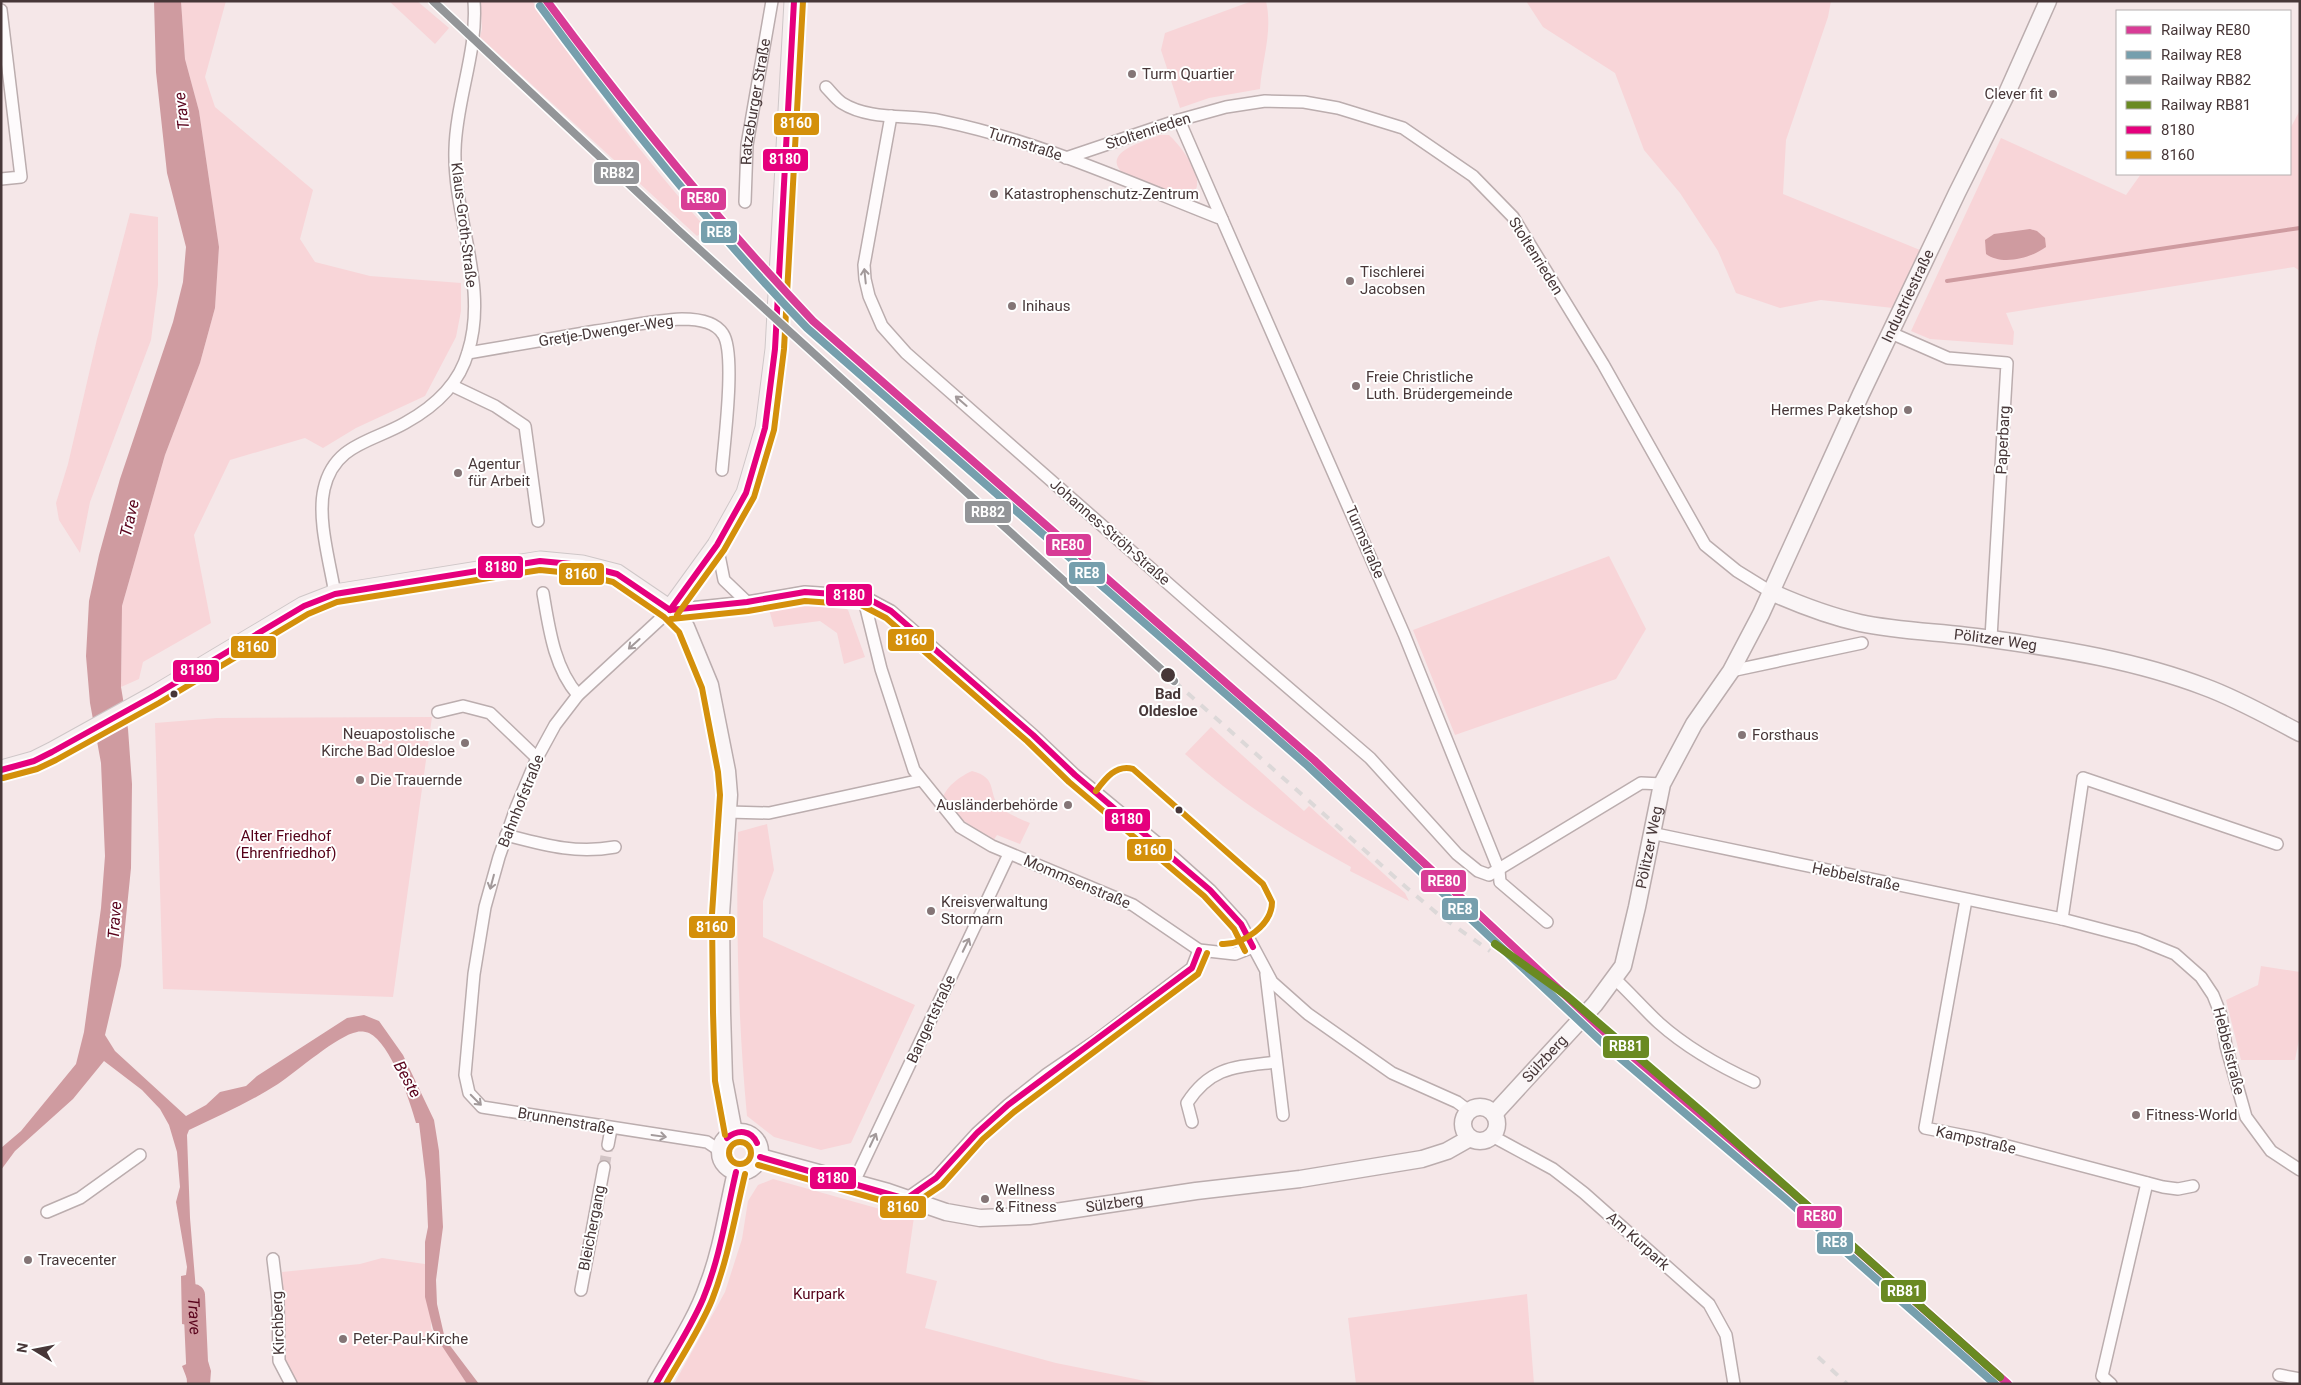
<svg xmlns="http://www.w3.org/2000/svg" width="2301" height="1385" viewBox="0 0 2301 1385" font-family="Roboto,sans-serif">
	<rect width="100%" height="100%" fill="#f5e7e8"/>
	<g fill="#f8d5d8">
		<polygon points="181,1 226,1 205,77 215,107 313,190 300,239 315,262 370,276 461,283 461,311 456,337 425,396 356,428 323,448 305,438 230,460 194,535 211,623 143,662 139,679 121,687 122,606 165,455 200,363 215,308 219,247 199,111 185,59"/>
		<polygon points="389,1 417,1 449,28 435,44"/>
		<path d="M480,1H532C585,78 644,159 707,229L697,236L480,37L482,29Z"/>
		<path d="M1252,1H1266C1273,32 1262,59 1260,89L1209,98L1180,108L1161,50L1165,33Z"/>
		<polygon points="1526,1 1831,1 1828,17 1786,140 1783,194 1920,250 1893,308 1821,300 1780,308 1736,293 1718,251 1680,193 1644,150 1615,73 1543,27"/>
		<polygon points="2300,110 2300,271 2294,267 2006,313 2014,332 2013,345 1930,339 1911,331 2001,138 2126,195 2141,174 2290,174 2290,129"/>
		<path d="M1160,135H1169C1179,144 1199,170 1197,185C1197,189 1194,192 1191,195L1182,196L1124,174C1099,152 1146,141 1160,135Z"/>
		<polygon points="130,213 158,217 158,285 151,340 90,502 80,553 59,520 56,503 68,464 97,339"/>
		<polygon points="1609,556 1646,629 1616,679 1455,735 1413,630"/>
		<polygon points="817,602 839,605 848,610 865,657 844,664 837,633 820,621 774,627 768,606"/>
		<polygon points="432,717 393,997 163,989 155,723 217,718"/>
		<path d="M1211,727L1304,811L1309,806L1405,893L1409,901L1350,871L1351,867C1290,834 1237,801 1185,754Z"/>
		<path d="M972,771C1000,778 986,795 1002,809C1010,815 1021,819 1030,823L1020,844L997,835L993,841L964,821L943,798C946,786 961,776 972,771Z"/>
		<path d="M767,824L774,870L763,901V937L915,1005L851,1143L821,1150L774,1137L747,1116C738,1020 736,928 738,832Z"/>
		<polygon points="2261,966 2300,972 2300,1034 2295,1060 2241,1060 2226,1000 2258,985"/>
		<polygon points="773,1179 912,1218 914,1217 906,1273 937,1281 925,1328 1056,1363 1160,1384 674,1384 725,1292 742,1239 748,1201 758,1185"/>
		<polygon points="382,1258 432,1265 431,1328 467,1384 298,1384 285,1359 282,1272 360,1264"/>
		<polygon points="1527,1294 1534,1384 1356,1384 1348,1318"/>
	</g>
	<g fill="#cf9ba0">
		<path d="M154,1H181L185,59L199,111L219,247L215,308L200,363L165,455L122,606L121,687L128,729L132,784L131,868L121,966L105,1035L115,1051L186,1116L206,1105L220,1092L246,1086L257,1076L347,1018L364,1015L379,1021L403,1055L434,1120L439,1151L443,1227L436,1280L437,1304L445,1339L479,1384H467L440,1343L433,1329L425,1297V1242L428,1227L426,1181L419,1123H416C410,1101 391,1044 369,1033C367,1032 360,1031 357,1032C338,1035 296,1072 278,1084C250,1102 219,1116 189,1130L187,1135L190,1218L199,1327L182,1324L181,1276L186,1275L187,1267L176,1202L180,1187L177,1152L169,1125L160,1109L142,1090L104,1061L73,1099L15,1151L1,1170V1148L21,1131L76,1064L84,1032L101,908L105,856L101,763L90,703L86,656L89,601L99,555L120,479L173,322L183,282L186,247L167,173L156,72Z"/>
		<path d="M2030,229L2037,231L2045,238L2046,247C2031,258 2002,266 1986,254L1985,240L1994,234Z"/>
		<polygon points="192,1350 201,1351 201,1357 208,1361 211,1371 210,1384 189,1384 182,1366 191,1362"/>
	</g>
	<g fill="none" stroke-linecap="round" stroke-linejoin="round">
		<polyline stroke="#cf9ba0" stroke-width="4" points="1947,281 2300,228"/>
		<path stroke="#cf9ba0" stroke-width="22" id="s1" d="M194,1295L198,1384"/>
		<polyline stroke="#d2c4c5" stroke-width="11" stroke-dasharray="11 5.5" stroke-linecap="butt" points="604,1167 608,1145"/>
		<g stroke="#bbadae" stroke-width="14">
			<g id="street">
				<polyline points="1,10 21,177 1,179"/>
				<path d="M826,87C831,92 836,99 842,103C870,121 911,114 942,121C1039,141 1130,183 1222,219L1404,634L1499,870L1500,882L1547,922"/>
				<polyline points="891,116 864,265 865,279 869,296 882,326 906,353 1205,616 1370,758 1457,854 1478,871 1489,875 1641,783 1662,784"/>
				<polyline points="1179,120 1222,219"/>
				<polyline points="1066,158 1179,120 1226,107 1265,101 1304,102 1338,108 1403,128 1473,176 1513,217 1603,364 1705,545 1737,571 1771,592"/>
				<path id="s2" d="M745,202L747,145L772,1"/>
				<polyline points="1891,333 1948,358 2007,363 1991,638"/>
				<path d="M468,353C511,346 553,338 596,331C624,327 654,320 682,319C697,319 715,321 723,334C736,353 724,444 722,470"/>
				<polyline points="453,386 495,406 525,426 538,521"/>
				<polyline points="717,545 724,580 747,602"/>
				<path d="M543,593C549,628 554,668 578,695"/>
				<path d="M335,594C330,563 317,519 324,489C334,444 372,442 405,423C434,407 459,385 468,352C489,286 453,217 455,150C456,100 478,52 474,1"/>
				<polyline points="863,596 881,669 914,770 960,827 992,846 1133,905 1199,950 1235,954 1253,947"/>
				<polyline points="1731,671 1862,643"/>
				<polyline points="438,712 463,706 490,713 537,758"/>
				<polyline points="728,812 769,813 921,780"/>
				<polyline points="1651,833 2062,919 2138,939 2175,954 2201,977 2213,995 2221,1015 2226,1046 2246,1117 2271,1151 2300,1170"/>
				<path d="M506,835C545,845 575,854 615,847"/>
				<polyline points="1966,900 1925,1128 1981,1139 2163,1187 2178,1189 2193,1186"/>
				<polyline points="2062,919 2083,778 2277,844"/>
				<polyline points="1266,974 1283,1115"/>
				<path d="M1615,979C1630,993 1644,1009 1659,1023C1687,1048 1721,1067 1754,1082"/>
				<path d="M1192,1122L1187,1103C1211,1066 1236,1067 1276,1062"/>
				<polyline points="1492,1136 1553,1169 1584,1193 1709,1304 1726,1335 1734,1384"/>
				<polyline points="608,1145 611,1129"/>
				<polyline points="719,1150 707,1142 482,1107 469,1093 465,1075 474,974 485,907 499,857 516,808 537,758 555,725 578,695 670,610 747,602 805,592 863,596 891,611 1033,735 1075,775 1162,847 1210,890 1241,924 1272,982 1308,1014 1392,1073 1457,1102 1469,1111"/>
				<polyline points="853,1184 1009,854"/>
				<polyline points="906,1199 936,1178 977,1133 1008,1105 1047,1074 1097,1040 1192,968 1199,950"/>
				<polyline points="47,1212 80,1198 140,1155"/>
				<polyline points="273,1259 278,1300 279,1361 291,1384"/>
				<polyline points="581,1290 604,1167"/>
				<polyline points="2279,1375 2300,1379"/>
				<polyline points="2111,1384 2102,1376 2147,1183"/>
			</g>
		</g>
		<g stroke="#bbadae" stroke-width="19">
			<g id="secondary">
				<path id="s3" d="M1771,592C1800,605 1829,616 1860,623C1902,632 1948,632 1991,639C2063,649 2137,661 2205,687C2238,699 2269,717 2300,733"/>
				<polyline points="670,610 686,627 710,685 727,771 729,795 721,914 722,1012 724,1080 734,1133"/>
				<circle cx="1480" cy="1124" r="17"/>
				<path id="s4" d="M1494,1114L1595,1004L1623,966L1637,907L1662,784L1694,724L1731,671L1761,614L1861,394L1957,193L2007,93L2048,1"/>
				<circle cx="740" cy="1152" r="20"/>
				<path id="s5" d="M760,1157L888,1192L946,1212L980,1218L1029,1216L1196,1191L1300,1179L1422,1159L1447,1151L1470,1138"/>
				<path d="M656,1384C674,1352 696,1320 708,1285C722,1249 727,1210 736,1172"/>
			</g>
		</g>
		<g stroke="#cfc7c8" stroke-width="21">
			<polyline id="primary" points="1,770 34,761 52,752 155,695 304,606 335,594 540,561 582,565 617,574 670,610 717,545 746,493 765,428 775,349 794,1"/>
		</g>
		<use href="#street" stroke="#fefbfc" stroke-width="11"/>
		<use href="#secondary" stroke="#faf5f6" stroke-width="16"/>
		<use href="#primary" stroke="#f7eff0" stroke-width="19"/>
		<g stroke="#dcd8d8" stroke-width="4" stroke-dasharray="9 9" stroke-linecap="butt">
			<polyline points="1174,681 1407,888 1439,915 1490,951"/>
			<polyline points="1818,1357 1847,1384"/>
		</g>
		<g stroke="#fff" stroke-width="10">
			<g id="bus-1">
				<polyline points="670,610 747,602 805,592 863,596 891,611 1033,735 1075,775 1210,890 1241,924 1253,947"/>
				<polyline points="670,610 717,545 746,493 765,428 775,349 794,1"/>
				<polyline points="1,770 34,761 52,752 155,695 304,606 335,594 540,561 582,565 617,574 670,610"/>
				<path d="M727,1138C738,1129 751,1130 757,1143"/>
				<polyline points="760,1157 906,1199"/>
				<polyline points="906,1199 936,1178 977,1133 1008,1105 1192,968 1199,950"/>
				<path d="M656,1384C672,1356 690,1329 703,1299C720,1258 726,1215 736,1172"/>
			</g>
		</g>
		<g stroke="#fff" stroke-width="10">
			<g id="bus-2">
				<polyline points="677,615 724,550 754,497 774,430 784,349 803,1"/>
				<polyline points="671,619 748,611 805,601 861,605 886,618 1027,741 1069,782 1204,896 1234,929 1245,951"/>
				<polyline points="3,778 37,769 56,760 159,703 308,614 337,602 540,570 580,574 613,582 664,617 679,632 702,688 718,772 720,795 712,914 713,1012 715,1081 725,1135"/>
				<path d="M1096,791C1105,779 1116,764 1133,769L1263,884L1272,902C1272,925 1243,945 1222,944"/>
				<circle cx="740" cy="1153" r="11"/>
				<polyline points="758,1165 904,1207"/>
				<polyline points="911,1206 942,1185 983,1139 1014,1112 1198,974 1207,953"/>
				<path d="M666,1384C682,1356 700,1329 712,1300C728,1259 735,1216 745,1174"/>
			</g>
		</g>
		<use href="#bus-1" stroke="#e5007d" stroke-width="6"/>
		<use href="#bus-2" stroke="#d4900b" stroke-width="6"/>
		<g stroke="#fff" stroke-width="11">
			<path id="rail-1" d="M547,1C630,113 717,220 813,321L1314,760L1612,1039L1793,1193L2008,1384"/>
		</g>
		<g stroke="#fff" stroke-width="11">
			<path id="rail-2" d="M540,6C623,119 710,227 807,328L1308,766L1606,1046L1787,1200L1995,1384"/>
		</g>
		<g stroke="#fff" stroke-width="11">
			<polyline id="rail-3" points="433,1 678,230 1174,681"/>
		</g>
		<g stroke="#fff" stroke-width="11">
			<polyline id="rail-4" points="1495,944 1567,996 1708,1117 2000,1377"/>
		</g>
		<use href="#rail-1" stroke="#d83c96" stroke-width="8"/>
		<use href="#rail-2" stroke="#769fad" stroke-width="8"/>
		<use href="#rail-3" stroke="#939598" stroke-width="8"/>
		<use href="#rail-4" stroke="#6a8a22" stroke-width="8"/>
	</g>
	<defs><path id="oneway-shaft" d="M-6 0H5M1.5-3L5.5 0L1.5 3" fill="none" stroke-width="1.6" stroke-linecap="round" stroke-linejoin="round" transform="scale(1.25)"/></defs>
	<g stroke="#a2999a">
		<use href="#oneway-shaft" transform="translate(865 276) rotate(-96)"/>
		<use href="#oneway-shaft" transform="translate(961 401) rotate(-139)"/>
		<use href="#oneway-shaft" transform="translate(634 644) rotate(138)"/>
		<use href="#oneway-shaft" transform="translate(492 882) rotate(105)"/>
		<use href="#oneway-shaft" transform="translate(966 945) rotate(-64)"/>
		<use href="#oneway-shaft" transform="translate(476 1100) rotate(45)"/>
		<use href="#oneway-shaft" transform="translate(659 1136) rotate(8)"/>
		<use href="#oneway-shaft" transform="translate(873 1140) rotate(-65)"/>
	</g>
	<g fill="#847576" stroke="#fff" stroke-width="2">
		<circle cx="1132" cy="74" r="5"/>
		<circle cx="2053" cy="94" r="5"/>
		<circle cx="994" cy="194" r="5"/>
		<circle cx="1350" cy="281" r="5"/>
		<circle cx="1012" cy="306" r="5"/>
		<circle cx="1356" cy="386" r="5"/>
		<circle cx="1908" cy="410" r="5"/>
		<circle cx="458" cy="473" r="5"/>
		<circle cx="1742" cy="735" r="5"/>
		<circle cx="465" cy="743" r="5"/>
		<circle cx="360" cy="780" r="5"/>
		<circle cx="1068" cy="805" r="5"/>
		<circle cx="931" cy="911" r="5"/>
		<circle cx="2136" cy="1115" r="5"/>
		<circle cx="985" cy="1199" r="5"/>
		<circle cx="28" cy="1260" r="5"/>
		<circle cx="343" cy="1339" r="5"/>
	</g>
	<g fill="#473738" stroke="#fff" stroke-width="2">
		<circle cx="1168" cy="675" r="8"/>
		<circle cx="174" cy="694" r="4.5"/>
		<circle cx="1179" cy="810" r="4.5"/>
	</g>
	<g text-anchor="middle" stroke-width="4" stroke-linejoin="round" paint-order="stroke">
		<g font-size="15" fill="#473738" stroke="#fff" text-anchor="start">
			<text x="1142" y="79">Turm Quartier</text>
			<text x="2043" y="99" text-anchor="end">Clever fit</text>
			<text x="1004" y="199">Katastrophenschutz-Zentrum</text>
			<text x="1360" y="277">Tischlerei<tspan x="1360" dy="17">Jacobsen</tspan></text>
			<text x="1022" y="311">Inihaus</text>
			<text x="1366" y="382">Freie Christliche<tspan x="1366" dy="17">Luth. Brüdergemeinde</tspan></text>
			<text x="1898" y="415" text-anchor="end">Hermes Paketshop</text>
			<text x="468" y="469">Agentur<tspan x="468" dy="17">für Arbeit</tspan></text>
			<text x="455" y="739" text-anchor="end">Neuapostolische<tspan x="455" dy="17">Kirche Bad Oldesloe</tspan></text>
			<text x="1752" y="740">Forsthaus</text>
			<text x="370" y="785">Die Trauernde</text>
			<text x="1058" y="810" text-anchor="end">Ausländerbehörde</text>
			<text x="941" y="907">Kreisverwaltung<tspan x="941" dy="17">Stormarn</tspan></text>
			<text x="2146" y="1120">Fitness-World</text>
			<text x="995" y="1195">Wellness<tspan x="995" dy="17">&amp; Fitness</tspan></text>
			<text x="38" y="1265">Travecenter</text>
			<text x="353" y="1344">Peter-Paul-Kirche</text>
		</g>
		<g font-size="15" fill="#473738" stroke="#fff">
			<text dy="5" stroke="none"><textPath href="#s2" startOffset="101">Ratzeburger Straße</textPath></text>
			<text transform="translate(1148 131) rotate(-18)" y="5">Stoltenrieden</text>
			<text transform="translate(1025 144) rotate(18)" y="5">Turmstraße</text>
			<text transform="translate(464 225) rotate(83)" y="5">Klaus-Groth-Straße</text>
			<text transform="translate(1536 256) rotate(58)" y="5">Stoltenrieden</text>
			<text dy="5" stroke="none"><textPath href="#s4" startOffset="930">Industriestraße</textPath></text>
			<text transform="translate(606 331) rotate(-9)" y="5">Gretje-Dwenger-Weg</text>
			<text transform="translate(2003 440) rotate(-87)" y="5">Paperbarg</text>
			<text transform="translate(1110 532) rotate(41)" y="5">Johannes-Ströh-Straße</text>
			<text transform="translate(1365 542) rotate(67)" y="5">Turmstraße</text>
			<text dy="5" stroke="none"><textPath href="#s3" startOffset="231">Pölitzer Weg</textPath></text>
			<text transform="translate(521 801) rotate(-68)" y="5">Bahnhofstraße</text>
			<text dy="5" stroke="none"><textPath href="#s4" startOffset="318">Pölitzer Weg</textPath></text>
			<text transform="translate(1856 877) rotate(12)" y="5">Hebbelstraße</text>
			<text transform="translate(1077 882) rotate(23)" y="5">Mommsenstraße</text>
			<text transform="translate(931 1019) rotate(-65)" y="5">Bangertstraße</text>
			<text transform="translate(2229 1051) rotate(76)" y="5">Hebbelstraße</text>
			<text dy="5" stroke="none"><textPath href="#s4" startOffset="75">Sülzberg</textPath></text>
			<text transform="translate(566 1121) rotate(10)" y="5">Brunnenstraße</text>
			<text transform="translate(1976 1140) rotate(13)" y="5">Kampstraße</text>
			<text dy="5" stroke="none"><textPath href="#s5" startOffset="364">Sülzberg</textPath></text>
			<text transform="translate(592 1228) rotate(-79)" y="5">Bleichergang</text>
			<text transform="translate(1638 1241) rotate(42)" y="5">Am Kurpark</text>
			<text transform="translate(278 1323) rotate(-92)" y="5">Kirchberg</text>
		</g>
		<g font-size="15" font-weight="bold" fill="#473738" stroke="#fff">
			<text x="1168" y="699">Bad<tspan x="1168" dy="17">Oldesloe</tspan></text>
		</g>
		<g font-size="15" fill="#550018" stroke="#fff">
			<text x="286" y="841">Alter Friedhof<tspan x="286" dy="17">(Ehrenfriedhof)</tspan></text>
			<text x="819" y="1299">Kurpark</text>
		</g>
		<g font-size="16" font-style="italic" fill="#59021b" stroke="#fff">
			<text transform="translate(181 111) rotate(-97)" y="6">Trave</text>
			<text transform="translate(129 518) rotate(-77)" y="6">Trave</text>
			<text transform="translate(114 920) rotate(-86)" y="6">Trave</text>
			<text transform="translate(408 1079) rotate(61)" y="6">Beste</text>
			<text dy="6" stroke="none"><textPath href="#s1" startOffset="21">Trave</textPath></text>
		</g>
	</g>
	<g stroke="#fff" stroke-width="2">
		<rect x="773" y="112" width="47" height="24" rx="5" fill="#d4900b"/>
		<rect x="762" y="148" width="47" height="24" rx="5" fill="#e5007d"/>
		<rect x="593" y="161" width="47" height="24" rx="5" fill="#939598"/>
		<rect x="680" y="187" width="47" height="24" rx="5" fill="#d83c96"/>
		<rect x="700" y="220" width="38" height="24" rx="5" fill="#769fad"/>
		<rect x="964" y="500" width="48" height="24" rx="5" fill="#939598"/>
		<rect x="1045" y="533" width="47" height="24" rx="5" fill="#d83c96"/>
		<rect x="477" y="555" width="47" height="24" rx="5" fill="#e5007d"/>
		<rect x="1068" y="561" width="38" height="24" rx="5" fill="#769fad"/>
		<rect x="558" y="562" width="47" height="24" rx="5" fill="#d4900b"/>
		<rect x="825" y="583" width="48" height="24" rx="5" fill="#e5007d"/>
		<rect x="887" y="628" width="48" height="24" rx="5" fill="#d4900b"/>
		<rect x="230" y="635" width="47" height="24" rx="5" fill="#d4900b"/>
		<rect x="172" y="659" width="48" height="24" rx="5" fill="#e5007d"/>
		<rect x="1104" y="808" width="47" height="24" rx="5" fill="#e5007d"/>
		<rect x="1126" y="838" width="47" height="24" rx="5" fill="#d4900b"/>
		<rect x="1420" y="869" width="47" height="24" rx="5" fill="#d83c96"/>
		<rect x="1441" y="897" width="38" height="24" rx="5" fill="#769fad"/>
		<rect x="688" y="915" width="48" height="24" rx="5" fill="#d4900b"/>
		<rect x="1602" y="1035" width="48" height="24" rx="5" fill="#6a8a22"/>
		<rect x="809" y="1166" width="48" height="24" rx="5" fill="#e5007d"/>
		<rect x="879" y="1195" width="48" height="24" rx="5" fill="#d4900b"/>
		<rect x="1796" y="1205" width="47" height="24" rx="5" fill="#d83c96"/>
		<rect x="1816" y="1231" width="38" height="24" rx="5" fill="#769fad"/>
		<rect x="1880" y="1279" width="47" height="24" rx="5" fill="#6a8a22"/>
	</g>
	<g font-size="14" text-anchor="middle" font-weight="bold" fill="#fff">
		<text x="796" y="128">8160</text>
		<text x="785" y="164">8180</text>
		<text x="617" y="178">RB82</text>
		<text x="703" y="203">RE80</text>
		<text x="719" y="237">RE8</text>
		<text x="988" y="517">RB82</text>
		<text x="1068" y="550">RE80</text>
		<text x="501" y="572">8180</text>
		<text x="1087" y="578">RE8</text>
		<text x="581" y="579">8160</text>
		<text x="849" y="600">8180</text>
		<text x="911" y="645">8160</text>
		<text x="253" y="652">8160</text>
		<text x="196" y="675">8180</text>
		<text x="1127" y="824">8180</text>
		<text x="1150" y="855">8160</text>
		<text x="1444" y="886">RE80</text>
		<text x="1460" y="914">RE8</text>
		<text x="712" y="932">8160</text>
		<text x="1626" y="1051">RB81</text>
		<text x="833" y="1183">8180</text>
		<text x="903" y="1212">8160</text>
		<text x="1820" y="1221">RE80</text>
		<text x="1835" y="1247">RE8</text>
		<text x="1904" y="1296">RB81</text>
	</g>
	<rect width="2301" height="1385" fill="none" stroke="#473738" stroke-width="5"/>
	<rect x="2116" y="10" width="175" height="165" fill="#ffffff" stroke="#b5afaf"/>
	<rect x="2126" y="26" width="25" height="8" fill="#d83c96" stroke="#b5afaf"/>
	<text x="2161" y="35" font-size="15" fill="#473738">Railway RE80</text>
	<rect x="2126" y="51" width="25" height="8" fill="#769fad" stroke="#b5afaf"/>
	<text x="2161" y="60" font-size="15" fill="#473738">Railway RE8</text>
	<rect x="2126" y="76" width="25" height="8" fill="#939598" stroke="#b5afaf"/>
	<text x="2161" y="85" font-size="15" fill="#473738">Railway RB82</text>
	<rect x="2126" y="101" width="25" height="8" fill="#6a8a22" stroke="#b5afaf"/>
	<text x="2161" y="110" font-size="15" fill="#473738">Railway RB81</text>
	<rect x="2126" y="126" width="25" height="8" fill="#e5007d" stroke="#b5afaf"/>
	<text x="2161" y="135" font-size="15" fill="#473738">8180</text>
	<rect x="2126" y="151" width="25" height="8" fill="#d4900b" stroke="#b5afaf"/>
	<text x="2161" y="160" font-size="15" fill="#473738">8160</text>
	<g transform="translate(35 1350) rotate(280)" stroke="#ffffff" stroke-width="4" paint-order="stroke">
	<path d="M0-4L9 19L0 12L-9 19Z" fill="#473738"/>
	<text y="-8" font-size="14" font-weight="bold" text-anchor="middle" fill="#473738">N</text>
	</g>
</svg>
